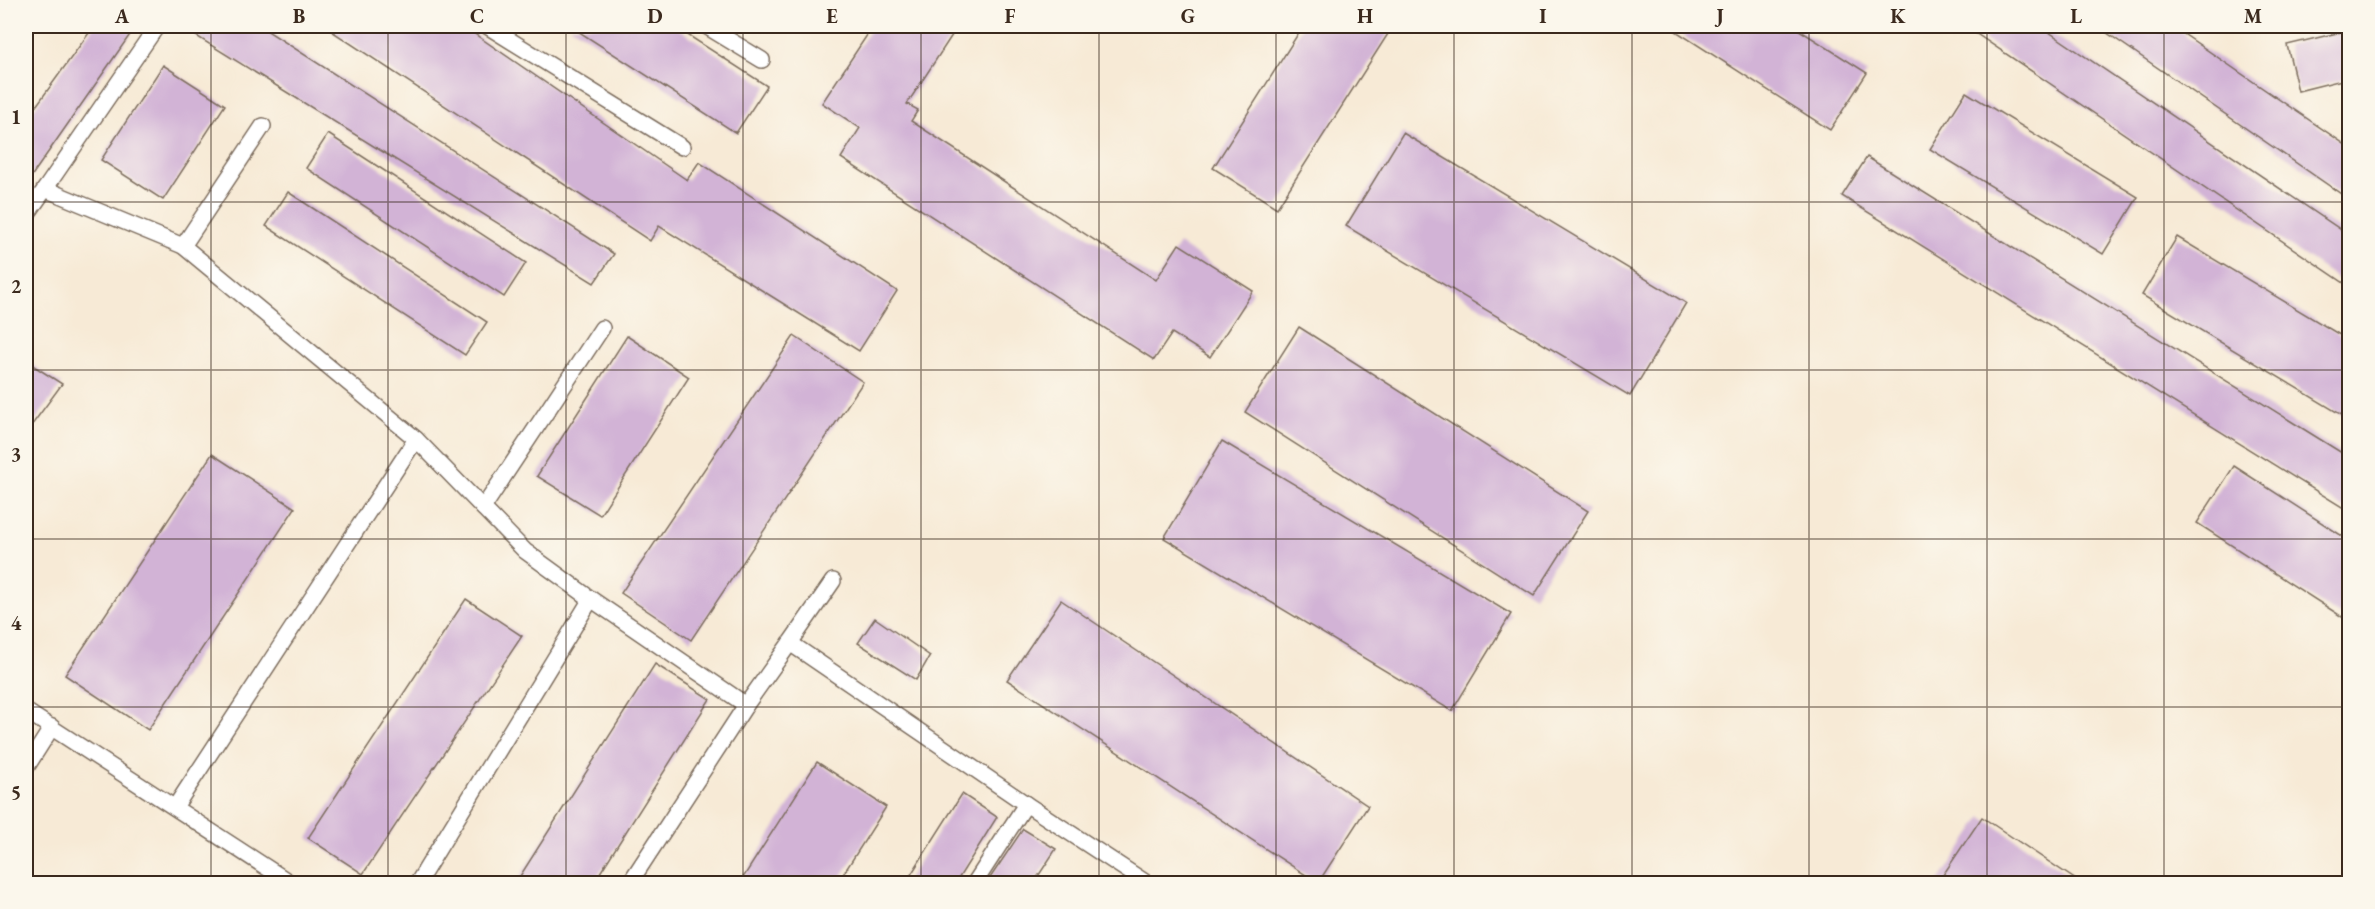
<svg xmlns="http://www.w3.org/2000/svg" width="2375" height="909" viewBox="0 0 2375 909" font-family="'EB Garamond',serif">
	<rect width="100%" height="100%" fill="#fbf7ec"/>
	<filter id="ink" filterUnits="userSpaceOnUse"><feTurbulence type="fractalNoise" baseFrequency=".0167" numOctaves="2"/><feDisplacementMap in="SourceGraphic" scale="12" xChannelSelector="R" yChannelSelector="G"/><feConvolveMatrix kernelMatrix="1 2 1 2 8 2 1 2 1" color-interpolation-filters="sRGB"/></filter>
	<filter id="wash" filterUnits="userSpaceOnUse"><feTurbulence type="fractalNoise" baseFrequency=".008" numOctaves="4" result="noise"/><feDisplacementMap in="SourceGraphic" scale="24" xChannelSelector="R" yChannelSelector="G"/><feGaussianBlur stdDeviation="1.35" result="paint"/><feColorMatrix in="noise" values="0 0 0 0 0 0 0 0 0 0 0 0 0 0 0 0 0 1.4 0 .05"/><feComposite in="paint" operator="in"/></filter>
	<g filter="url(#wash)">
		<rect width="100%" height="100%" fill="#f7ead6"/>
		<g id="blocks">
			<g fill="#d2b3d6">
				<polygon points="94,26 136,26 26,184 26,120"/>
				<polygon points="187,26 260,26 614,254 594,283 185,29"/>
				<polygon points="324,26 463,26 687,180 699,162 897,291 859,351 659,226 650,241"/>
				<polygon points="570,26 674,26 767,86 736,133"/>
				<polygon points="873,26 958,26 907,104 918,110 911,121 1156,280 1179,244 1253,291 1210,357 1172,333 1154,360 841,158 860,128 822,103"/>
				<polygon points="1303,26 1393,26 1277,208 1213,168"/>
				<polygon points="1668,26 1793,26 1867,73 1830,130"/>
				<polygon points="1965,26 2040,26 2350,236 2350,287"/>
				<polygon points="2097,26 2172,26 2350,148 2350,200"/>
				<polygon points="2350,30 2350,78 2298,91 2287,45"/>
				<polygon points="163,65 225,105 163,200 101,160"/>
				<polygon points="1966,92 2138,197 2103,254 1930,149"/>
				<polygon points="1403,133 1686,303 1630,396 1346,226"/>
				<polygon points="328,134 526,263 504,297 306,168"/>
				<polygon points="1867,157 2350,458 2350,512 1842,196"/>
				<polygon points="288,192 487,322 465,355 266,226"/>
				<polygon points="2177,237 2350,341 2350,420 2142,295"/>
				<polygon points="1299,327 1588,511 1534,596 1245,412"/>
				<polygon points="627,336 689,377 600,515 537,476"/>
				<polygon points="794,336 863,382 691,640 621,593"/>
				<polygon points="26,361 62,384 26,433"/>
				<polygon points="1222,441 1511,614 1452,711 1164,538"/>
				<polygon points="212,454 295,508 148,730 65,675"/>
				<polygon points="2234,466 2350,541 2350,622 2197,523"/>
				<polygon points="466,599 522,636 363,874 308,838"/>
				<polygon points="1061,600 1368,806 1318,883 1007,680"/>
				<polygon points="875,618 930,656 916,680 858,643"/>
				<polygon points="655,664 710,699 593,884 515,884"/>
				<polygon points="817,762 886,807 837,884 739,884"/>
				<polygon points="962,794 997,817 955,884 905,884"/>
				<polygon points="1982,817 2082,884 1937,884"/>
				<polygon points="1023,829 1056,849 1033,884 986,884"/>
			</g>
		</g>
	</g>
	<g filter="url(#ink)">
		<use href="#blocks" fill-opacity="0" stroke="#7d6d5e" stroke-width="1.5"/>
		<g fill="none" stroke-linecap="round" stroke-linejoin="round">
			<g stroke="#7d6d5e" stroke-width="18">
				<g id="lane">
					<polyline points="487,26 682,147"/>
					<polyline points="706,26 762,60"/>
					<polyline points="45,189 157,26"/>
					<polyline points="26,216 45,189 183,246 416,439 525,551 591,599 417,884"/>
					<polyline points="183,246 263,126"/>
					<polyline points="483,508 602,328"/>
					<polyline points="591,599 746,705"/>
					<polyline points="790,643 833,581"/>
					<polyline points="26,711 292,884"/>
					<polyline points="26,768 52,727"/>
					<polyline points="1026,804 1148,884"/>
					<polyline points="175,807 416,439"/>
					<polyline points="629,884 746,705 790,643 1026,804 974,884"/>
				</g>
			</g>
			<use href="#lane" stroke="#fff" stroke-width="15"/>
		</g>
	</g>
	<path fill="none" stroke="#3b2a1e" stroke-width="1.5" stroke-opacity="0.55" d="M211,26V884M388,26V884M566,26V884M743,26V884M921,26V884M1099,26V884M1276,26V884M1454,26V884M1632,26V884M1809,26V884M1987,26V884M2164,26V884M26,202H2350M26,370H2350M26,539H2350M26,707H2350"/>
	<rect width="2375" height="909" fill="none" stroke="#fbf7ec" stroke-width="66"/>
	<rect x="33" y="33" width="2309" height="843" fill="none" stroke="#3b2a1e" stroke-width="2"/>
	<g font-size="20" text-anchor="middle" font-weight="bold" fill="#3b2a1e">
		<text x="122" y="23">A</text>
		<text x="299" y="23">B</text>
		<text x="477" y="23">C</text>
		<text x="655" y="23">D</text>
		<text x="832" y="23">E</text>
		<text x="1010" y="23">F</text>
		<text x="1188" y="23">G</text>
		<text x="1365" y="23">H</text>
		<text x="1543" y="23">I</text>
		<text x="1720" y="23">J</text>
		<text x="1898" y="23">K</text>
		<text x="2076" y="23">L</text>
		<text x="2253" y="23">M</text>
		<text x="16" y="124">1</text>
		<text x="16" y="293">2</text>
		<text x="16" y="461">3</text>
		<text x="16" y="630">4</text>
		<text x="16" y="799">5</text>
	</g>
</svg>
